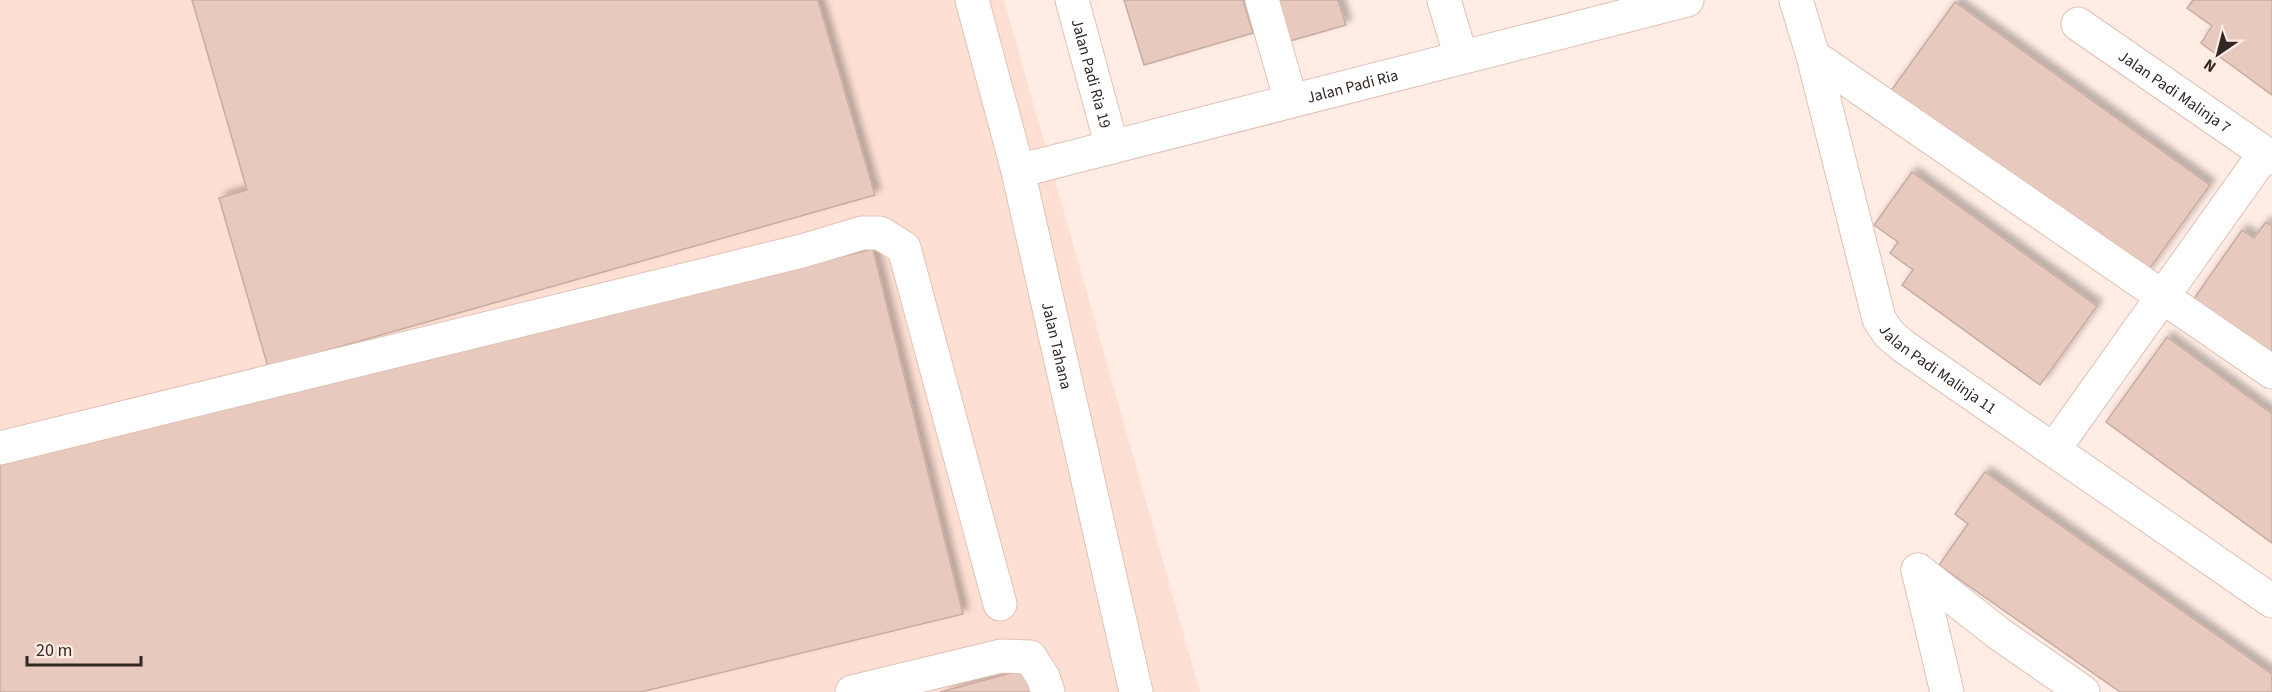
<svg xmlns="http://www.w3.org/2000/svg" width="2272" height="692" viewBox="0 0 2272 692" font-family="'Source Sans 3',sans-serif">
	<defs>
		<filter id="shadow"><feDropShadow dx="5.5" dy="-5.5" stdDeviation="3" flood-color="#0004"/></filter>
	</defs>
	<rect width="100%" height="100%" fill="#ffece5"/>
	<polygon fill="#fedfd3" points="0,0 1004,0 1200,692 0,692"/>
	<g fill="#e7c9bd" stroke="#c9aca1" stroke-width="1.5" filter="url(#shadow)">
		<polygon points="192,0 818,0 875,195 268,367 219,198 247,190"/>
		<polygon points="1124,0 1243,0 1253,33 1144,65"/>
		<polygon points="1271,0 1338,0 1346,25 1283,43"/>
		<polygon points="2193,0 2272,0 2272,95 2201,43 2212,26 2187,8"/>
		<polygon points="1955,2 2210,185 2145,275 1890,92"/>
		<polygon points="1912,172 2097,306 2040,385 1902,285 1913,270 1890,253 1898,242 1874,225"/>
		<polygon points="2266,222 2272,226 2272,360 2191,303 2242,230 2254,238"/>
		<polygon points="873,249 963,614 641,692 0,692 0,460"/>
		<polygon points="2167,337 2272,414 2272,543 2106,422"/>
		<polygon points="1985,472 2272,674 2272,692 2120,692 1939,565 1968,524 1955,514"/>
		<polygon points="1029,668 1035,692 940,692"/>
	</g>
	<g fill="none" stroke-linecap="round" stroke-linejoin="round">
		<g stroke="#e0c2b6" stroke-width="35">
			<g id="minor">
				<path id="s1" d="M972,0L1018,171L1136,692"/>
				<path id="s2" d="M1072,0L1112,147"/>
				<polyline points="1262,0 1291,101"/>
				<polyline points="1444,0 1461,57"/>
				<path id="s3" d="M1796,0L1813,56L1879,319L1889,334L1903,346L2272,601"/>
				<path id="s4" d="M2078,24L2272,158"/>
				<polyline points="1813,56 2272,372"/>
				<path id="s5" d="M1018,171L1687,0"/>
				<polyline points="0,448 802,251 862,233 880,233 904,248 1000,604"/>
				<polyline points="2054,449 2265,153"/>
				<polyline points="1918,570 1998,633 2083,692"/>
				<polyline points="1918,570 1947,692"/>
				<polyline points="852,692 1001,656 1030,657 1043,677 1048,692"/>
			</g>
		</g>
		<use href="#minor" stroke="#fff" stroke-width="33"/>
	</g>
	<g text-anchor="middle" stroke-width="4.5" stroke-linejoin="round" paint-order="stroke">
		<g font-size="16" fill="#332723" stroke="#ffece5">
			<text dy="6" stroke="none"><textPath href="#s2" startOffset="76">Jalan Padi Ria 19</textPath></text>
			<text dy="6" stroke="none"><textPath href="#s5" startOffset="345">Jalan Padi Ria</textPath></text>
			<text dy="6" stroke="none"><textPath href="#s4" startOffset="118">Jalan Padi Malinja 7</textPath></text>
			<text dy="6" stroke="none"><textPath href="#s1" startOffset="356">Jalan Tahana</textPath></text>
			<text dy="6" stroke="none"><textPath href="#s3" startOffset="408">Jalan Padi Malinja 11</textPath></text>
		</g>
	</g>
	<g transform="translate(2218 54) rotate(215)" stroke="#ffece5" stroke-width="4.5" paint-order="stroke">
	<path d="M0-4.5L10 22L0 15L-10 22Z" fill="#332723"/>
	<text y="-9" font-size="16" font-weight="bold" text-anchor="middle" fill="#332723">N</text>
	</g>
	<path d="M27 656v9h114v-9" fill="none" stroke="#332723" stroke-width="3"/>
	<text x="36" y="656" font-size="18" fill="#332723" stroke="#ffece5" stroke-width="4.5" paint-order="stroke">20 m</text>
</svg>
